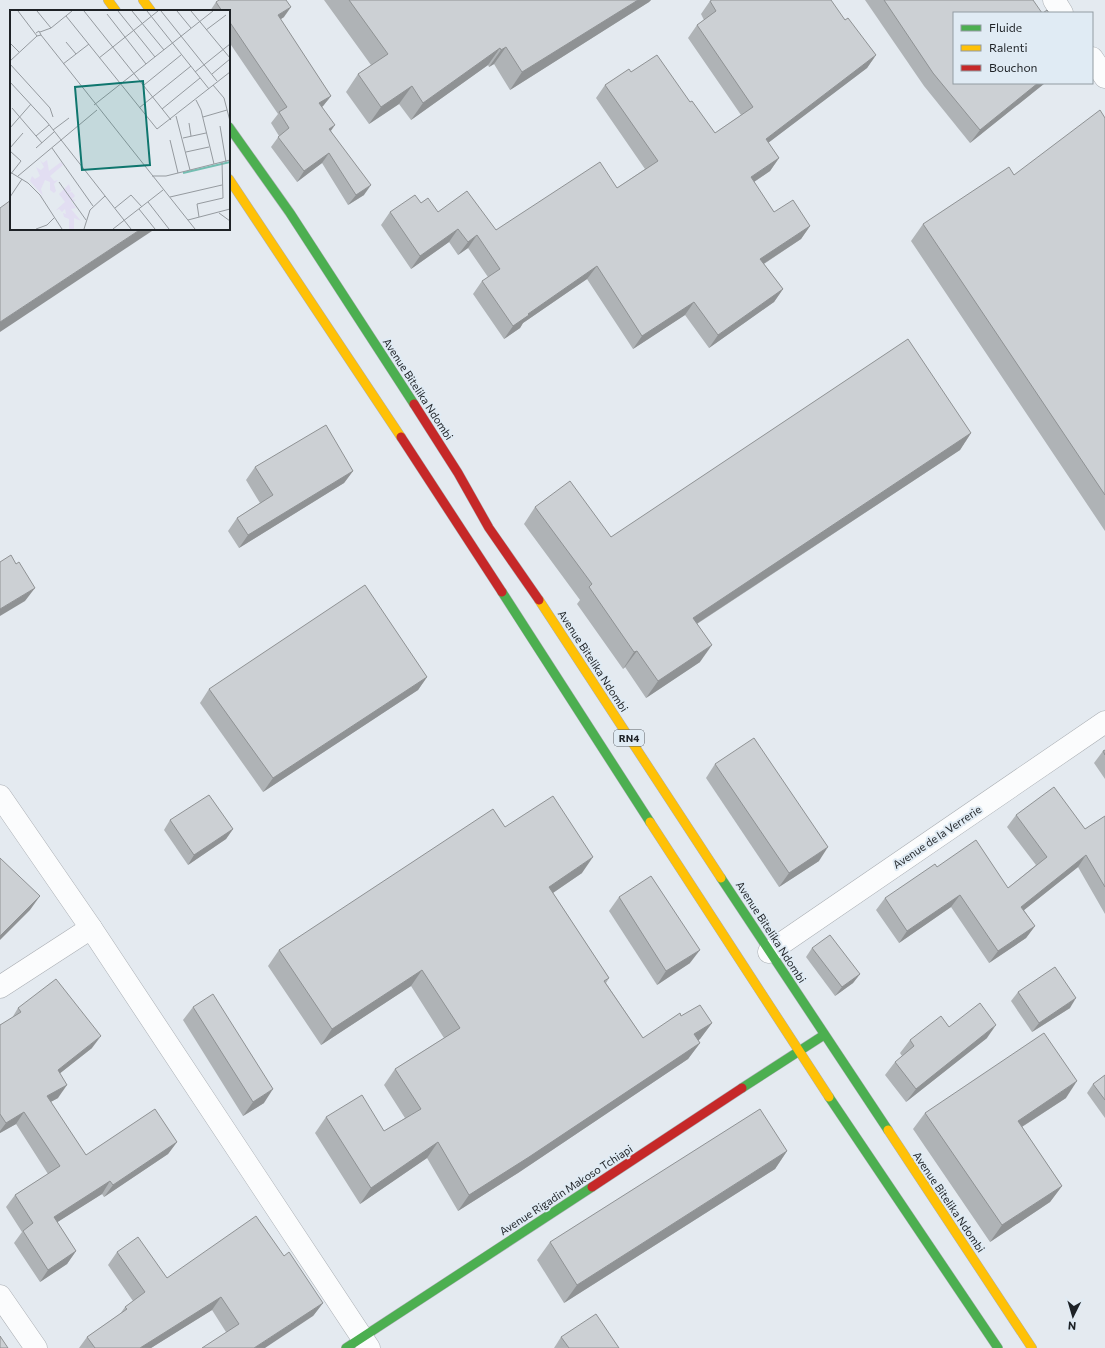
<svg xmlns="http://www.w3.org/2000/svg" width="1105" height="1348" viewBox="0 0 1105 1348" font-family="Commissioner,sans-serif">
	<rect width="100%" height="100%" fill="#e4eaf0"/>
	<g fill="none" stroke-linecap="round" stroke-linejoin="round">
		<g stroke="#abafb4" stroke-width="23">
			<g id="street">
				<polyline points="1054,0 1062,13"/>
				<polyline points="1092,58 1105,77"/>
				<polyline points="0,796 91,928 369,1348"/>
				<polyline points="769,952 1105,722"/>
				<polyline points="0,987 91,928"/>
				<polyline points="0,1296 36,1348"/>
			</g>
		</g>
		<g stroke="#abafb4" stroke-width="10">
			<g id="fast">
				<polyline points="229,127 290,213 414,404"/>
				<polyline points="502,592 650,822"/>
				<polyline points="721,878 888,1130"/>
				<polyline points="742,1088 824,1035"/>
				<polyline points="829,1097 998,1348"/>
				<polyline points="346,1348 592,1187"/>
			</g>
		</g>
		<g stroke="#abafb4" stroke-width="10">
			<g id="slow">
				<polyline points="108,0 116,11"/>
				<polyline points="143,0 151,11"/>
				<polyline points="229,179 401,437"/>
				<polyline points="539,600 721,878"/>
				<polyline points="650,822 829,1097"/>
				<polyline points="888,1130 1032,1348"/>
			</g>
		</g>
		<g stroke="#abafb4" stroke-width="10">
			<g id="jam">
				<polyline points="414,404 458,473 489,528 539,600"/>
				<polyline points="401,437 502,592"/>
				<polyline points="592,1187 742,1088"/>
			</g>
		</g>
		<use href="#street" stroke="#fbfcfd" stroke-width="22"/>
		<use href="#fast" stroke="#4caf50" stroke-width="9"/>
		<use href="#slow" stroke="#ffc107" stroke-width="9"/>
		<use href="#jam" stroke="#c62828" stroke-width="9"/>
	</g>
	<g fill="#afb3b6">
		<polygon points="324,0 651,0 649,2 510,90 494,64 489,67 488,65 411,120 399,104 369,124 346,92 358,74 371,65"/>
		<polygon points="865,0 1033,0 1045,83 970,143 924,86"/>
		<polygon points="710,1 845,20 876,55 867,68 768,143 779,158 770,171 754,182 774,212 810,226 801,239 764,264 783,289 774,302 709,348 685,315 633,349 587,279 523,323 520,328 504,339 473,294 482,281 488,277 468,248 458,255 449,242 411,269 381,225 390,212 421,203 438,212 496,230 617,188 645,169 596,98 605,85 631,72 690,102 715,133 741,115 688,38 697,25 704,20 701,14"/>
		<polygon points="216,2 284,17 280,19 331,96 323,106 322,107 331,131 364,195 348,205 322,163 297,182 271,147 279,136 271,123 278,114 229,42 229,11 210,11"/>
		<polygon points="1105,118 1105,531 911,241 923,224 1014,175"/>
		<polygon points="971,433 960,450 697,624 700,662 646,698 625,667 623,669 577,604 580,600 524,524 535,507 611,537"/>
		<polygon points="255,467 353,471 344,483 239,548 228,531 237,518 260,503 246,480"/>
		<polygon points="427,677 418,690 263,792 200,703 209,689"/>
		<polygon points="1105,750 1105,779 1094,763 1103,751"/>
		<polygon points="715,764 819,861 779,887 706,778"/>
		<polygon points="1016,815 1085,829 1105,816 1105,914 1078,867 1024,910 1035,926 1026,938 989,963 951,907 899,943 876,910 885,898 937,867 1008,888 1036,865 1007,827"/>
		<polygon points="170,820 233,829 226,839 188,865 164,830"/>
		<polygon points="505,827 582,873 553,893 609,978 606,983 643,1038 681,1016 712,1023 700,1039 698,1041 700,1043 688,1059 518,1173 458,1211 427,1158 360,1204 315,1133 326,1117 384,1131 405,1118 384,1085 395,1069 444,1038 411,986 321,1045 268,966 279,950"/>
		<polygon points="619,897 690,963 657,985 609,911"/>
		<polygon points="812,948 860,974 853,983 835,996 806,957"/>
		<polygon points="1018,992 1070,1008 1032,1032 1011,1001"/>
		<polygon points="193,1007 264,1103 243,1116 183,1020"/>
		<polygon points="18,1008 92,1048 60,1073 58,1098 50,1102 86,1155 177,1142 168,1154 104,1197 102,1194 57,1222 76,1251 67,1264 40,1282 14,1243 22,1232 6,1207 15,1195 48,1174 16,1124 0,1133 0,1025 12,1018"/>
		<polygon points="949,1027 987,1038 906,1102 885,1075 895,1062 902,1056 900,1053 910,1040"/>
		<polygon points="1105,1075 1105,1118 1087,1093 1093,1084"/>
		<polygon points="1066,1098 1022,1127 1062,1186 1050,1202 990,1242 913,1129 925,1113"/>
		<polygon points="787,1151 775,1169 564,1303 537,1260 550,1242"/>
		<polygon points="117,1252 167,1278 284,1256 323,1303 313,1316 226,1332 212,1310 151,1348 79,1348 87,1337 120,1314 125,1307 133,1301 108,1265"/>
		<polygon points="561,1337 619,1348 554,1348"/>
	</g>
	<g fill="#8f9294">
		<polygon points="638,0 651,0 649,2 510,90 522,72"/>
		<polygon points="291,7 284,17 271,26 278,15"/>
		<polygon points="506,47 494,64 489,67 501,50"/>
		<polygon points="500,48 488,65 411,120 423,103"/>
		<polygon points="876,55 867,68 756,152 766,139"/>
		<polygon points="1038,83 1045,83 970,143 980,130"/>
		<polygon points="412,86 399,104 369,124 381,107"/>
		<polygon points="331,96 323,106 312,114 319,103"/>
		<polygon points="335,125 328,135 329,129"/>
		<polygon points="329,153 322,163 297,182 304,171"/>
		<polygon points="779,158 770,171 742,190 751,177"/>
		<polygon points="371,185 364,195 348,205 356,195"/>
		<polygon points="810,226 801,239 751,272 760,259"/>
		<polygon points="141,229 155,229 0,332 0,322"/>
		<polygon points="458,229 449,242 411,269 420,256"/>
		<polygon points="477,235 468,248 458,255 468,242"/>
		<polygon points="597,266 587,279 523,323 520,328 504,339 513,326 528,314"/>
		<polygon points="783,289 774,302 709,348 718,335"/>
		<polygon points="694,302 685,315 633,349 642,336"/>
		<polygon points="971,433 960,450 681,634 693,618"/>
		<polygon points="353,471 344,483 239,548 248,535"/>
		<polygon points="35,588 25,601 0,616 0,609"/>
		<polygon points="712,645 700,662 646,698 658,681"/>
		<polygon points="637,651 625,667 623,669 634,652"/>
		<polygon points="427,677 418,690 263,792 273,778"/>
		<polygon points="233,829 226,839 188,865 194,855"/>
		<polygon points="828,847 819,861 779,887 789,873"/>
		<polygon points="1086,855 1078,867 1013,919 1021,907"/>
		<polygon points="593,857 582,873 538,903 549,887"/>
		<polygon points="960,895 951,907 899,943 907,931"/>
		<polygon points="40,896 30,910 0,940 0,936"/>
		<polygon points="1035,926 1026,938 989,963 998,951"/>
		<polygon points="700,950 690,963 657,985 666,971"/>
		<polygon points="422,970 411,986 321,1045 332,1029"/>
		<polygon points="860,974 853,983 835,996 842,987"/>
		<polygon points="1076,998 1070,1008 1032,1032 1039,1023"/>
		<polygon points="712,1023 700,1039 683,1050 694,1034"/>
		<polygon points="996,1025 987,1038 906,1102 916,1089"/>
		<polygon points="101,1036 92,1048 49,1082 58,1070"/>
		<polygon points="700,1043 688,1059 518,1173 458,1211 469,1195"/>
		<polygon points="1077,1081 1066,1098 1006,1137 1018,1121"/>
		<polygon points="67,1085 58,1098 38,1109 47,1096"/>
		<polygon points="273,1089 264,1103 243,1116 253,1102"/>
		<polygon points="24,1112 16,1124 0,1133 0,1131 6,1123"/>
		<polygon points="177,1142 168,1154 104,1197 113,1185"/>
		<polygon points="438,1142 427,1158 360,1204 371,1188"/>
		<polygon points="787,1151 775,1169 564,1303 577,1285"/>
		<polygon points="110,1181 102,1194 45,1230 54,1217"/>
		<polygon points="1062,1186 1050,1202 990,1242 1002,1225"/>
		<polygon points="76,1251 67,1264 40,1282 48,1270"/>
		<polygon points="221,1297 212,1310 151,1348 140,1348"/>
		<polygon points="323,1303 313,1316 265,1348 254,1348"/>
	</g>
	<g fill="#ccd0d4" stroke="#8f9294">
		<polygon points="219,0 286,0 291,7 278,15 331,96 319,103 335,125 329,129 371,185 356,195 329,153 304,171 278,137 289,128 279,112 287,107 229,21 229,11 222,11 216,2"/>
		<polygon points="349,0 638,0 522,72 506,47 501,50 500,48 423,103 412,86 381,107 358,74 388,54"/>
		<polygon points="712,0 831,0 845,20 848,18 876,55 766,139 779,158 751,177 774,212 793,200 810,226 760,259 783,289 718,335 694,302 642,336 597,266 528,314 529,315 513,326 482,281 500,269 477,235 468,242 458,229 420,256 390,212 415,195 421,203 428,198 438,212 467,191 496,230 600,162 617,188 658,161 605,85 629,69 631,72 657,55 690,102 692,101 715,133 753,107 697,25 716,11 710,1"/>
		<polygon points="884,0 1033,0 1042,13 954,13 954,83 1038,83 980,130 933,73"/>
		<polygon points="1047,10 1049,13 1043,13"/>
		<polygon points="1100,110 1105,118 1105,495 923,224 1009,167 1014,175"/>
		<polygon points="11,200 11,229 141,229 0,322 0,208"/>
		<polygon points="908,339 971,433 693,618 712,645 658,681 637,651 634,652 589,587 592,584 535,507 570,481 611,537"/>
		<polygon points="326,425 353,471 248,535 237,518 273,495 255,467"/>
		<polygon points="11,555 16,564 19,562 35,588 0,609 0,562"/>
		<polygon points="365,585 427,677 273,778 209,689"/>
		<polygon points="754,738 828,847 789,873 715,764"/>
		<polygon points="1105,750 1105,755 1103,751"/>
		<polygon points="1054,787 1085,829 1105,816 1105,887 1086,855 1021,907 1035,926 998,951 960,895 907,931 885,898 935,864 937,867 976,840 1008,888 1047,857 1016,815"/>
		<polygon points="209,795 233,829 194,855 170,820"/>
		<polygon points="553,796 593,857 549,887 609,978 604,981 643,1038 680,1013 681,1016 700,1005 712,1023 694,1034 700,1043 529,1157 469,1195 438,1142 371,1188 326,1117 362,1095 384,1131 421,1109 395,1069 460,1028 422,970 332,1029 279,950 493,809 505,827"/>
		<polygon points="0,858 40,896 0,936"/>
		<polygon points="651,876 700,950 666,971 619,897"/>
		<polygon points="830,935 860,974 842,987 812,948"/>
		<polygon points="1055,967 1076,998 1039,1023 1018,992"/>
		<polygon points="56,979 101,1036 58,1070 67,1085 47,1096 86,1155 155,1109 177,1142 113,1185 110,1181 54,1217 76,1251 48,1270 23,1231 33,1223 15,1195 60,1166 24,1112 6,1123 0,1114 0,1025 21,1012 18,1008"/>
		<polygon points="213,994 273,1089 253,1102 193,1007"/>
		<polygon points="980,1003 996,1025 916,1089 895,1062 914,1046 910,1040 941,1016 949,1027"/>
		<polygon points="1044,1033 1077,1081 1018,1121 1062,1186 1002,1225 925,1113"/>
		<polygon points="1105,1075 1105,1100 1093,1084"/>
		<polygon points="760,1109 787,1151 577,1285 550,1242"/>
		<polygon points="256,1216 284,1256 289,1252 323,1303 254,1348 202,1348 239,1324 221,1297 140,1348 95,1348 87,1337 127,1309 125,1307 145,1292 117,1252 138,1237 167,1278"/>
		<polygon points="596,1314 619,1348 569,1348 561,1337"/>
		<polygon points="0,1336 8,1348 0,1348"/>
	</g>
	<g text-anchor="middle" stroke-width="4" stroke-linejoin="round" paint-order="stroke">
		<rect fill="#e0ebf4" stroke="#585e64" stroke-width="1" x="614" y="730" width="30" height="16" rx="3"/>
		<g font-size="10" font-weight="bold" fill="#1e2226">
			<text x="629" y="742">RN4</text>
		</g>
		<g font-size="11" fill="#1e2226" stroke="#e0ebf4">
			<text transform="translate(418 389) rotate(57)" y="4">Avenue Bitelika Ndombi</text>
			<text transform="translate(593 661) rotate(57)" y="4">Avenue Bitelika Ndombi</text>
			<text transform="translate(937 837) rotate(-34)" y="4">Avenue de la Verrerie</text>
			<text transform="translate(771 932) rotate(57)" y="4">Avenue Bitelika Ndombi</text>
			<text transform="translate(566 1190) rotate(-33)" y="4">Avenue Rigadin Makoso Tchiapi</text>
			<text transform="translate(949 1202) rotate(56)" y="4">Avenue Bitelika Ndombi</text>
		</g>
	</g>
	<g transform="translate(10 10)">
		<rect width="220" height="220" fill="#e4eaf0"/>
		<path d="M30,150L33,153L37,150L39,161L51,152L53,155L40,166L44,171L48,170L44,174L46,181L44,183L40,180V172L35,170L31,179L33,186L20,171L22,166L25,169L30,166L26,157L31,160L34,157ZM59,174L61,181L58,183L62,182L65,186L62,189L66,190L63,192L59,188L66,198L61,199L71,211L64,208V219H59V209L54,207L53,203L56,204L55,199L52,202L49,199L45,201L55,192L49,184Z" fill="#e2def2"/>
		<path fill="none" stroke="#73beb2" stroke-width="2" d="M173,163L220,152"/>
		<path fill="none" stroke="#959a9f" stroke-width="1" d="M8,1L27,26L31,25L29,21L26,23M27,1L41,18M74,1L161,110M108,1L145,47M122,1L154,40M137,1L199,79M151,1L207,71M167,1L181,18M181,1L220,48M97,4L136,54M56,6L147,119L220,62M196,20L216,5M30,22L41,18L62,1M31,25L185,219M56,32L66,44M0,33L9,42M89,48L148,1M0,51L27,26M0,54L40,98L43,107M53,54L79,34M185,62L220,34M202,64L220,49M0,72L37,112L121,219M134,75L171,45M203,75L214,88L220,111M186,90L191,100L204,154M84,95L203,1M2,98L32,133M129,98L181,56M152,99L190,68M166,106L180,160M193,107L217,100M179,113L181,126M210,116L216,152M0,118L21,94M43,120L59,108M26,126L39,115M173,128L196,123M160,130L168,163M0,138L13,123M26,138L44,122M42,138L83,196M0,141L11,151L0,165M176,142L199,137M0,162L18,173L30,185L52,219M8,166L87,100M142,166H156L220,150M49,172L76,210M0,187L12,169M160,187L212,175M138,192L159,219M105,198L121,185L132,197M129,199L145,219M209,203L220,211M189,207L187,194L213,188L212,152M178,210L220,199M26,219L37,215L44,208M74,219L80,200L95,186M103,219L153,180"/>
		<path fill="#0f766e" fill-opacity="0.15" stroke="#0f766e" stroke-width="2" d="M133,71L140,155L72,160L65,77Z"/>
		<rect width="220" height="220" fill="none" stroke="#1e2226" stroke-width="2"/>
	</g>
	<rect x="953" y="12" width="140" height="72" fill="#e0ebf4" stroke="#929ba2"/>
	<rect x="961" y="25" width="20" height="6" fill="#4caf50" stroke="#929ba2"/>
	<text x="989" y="32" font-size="12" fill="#1e2226">Fluide</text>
	<rect x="961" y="45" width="20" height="6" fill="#ffc107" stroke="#929ba2"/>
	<text x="989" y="52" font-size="12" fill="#1e2226">Ralenti</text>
	<rect x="961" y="65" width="20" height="6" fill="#c62828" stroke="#929ba2"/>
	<text x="989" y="72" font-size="12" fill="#1e2226">Bouchon</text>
	<g transform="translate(1073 1316) rotate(185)" stroke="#e0ebf4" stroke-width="3" paint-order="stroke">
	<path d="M0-3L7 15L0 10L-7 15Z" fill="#1e2226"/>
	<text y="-6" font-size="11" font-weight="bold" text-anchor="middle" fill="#1e2226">N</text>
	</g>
</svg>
